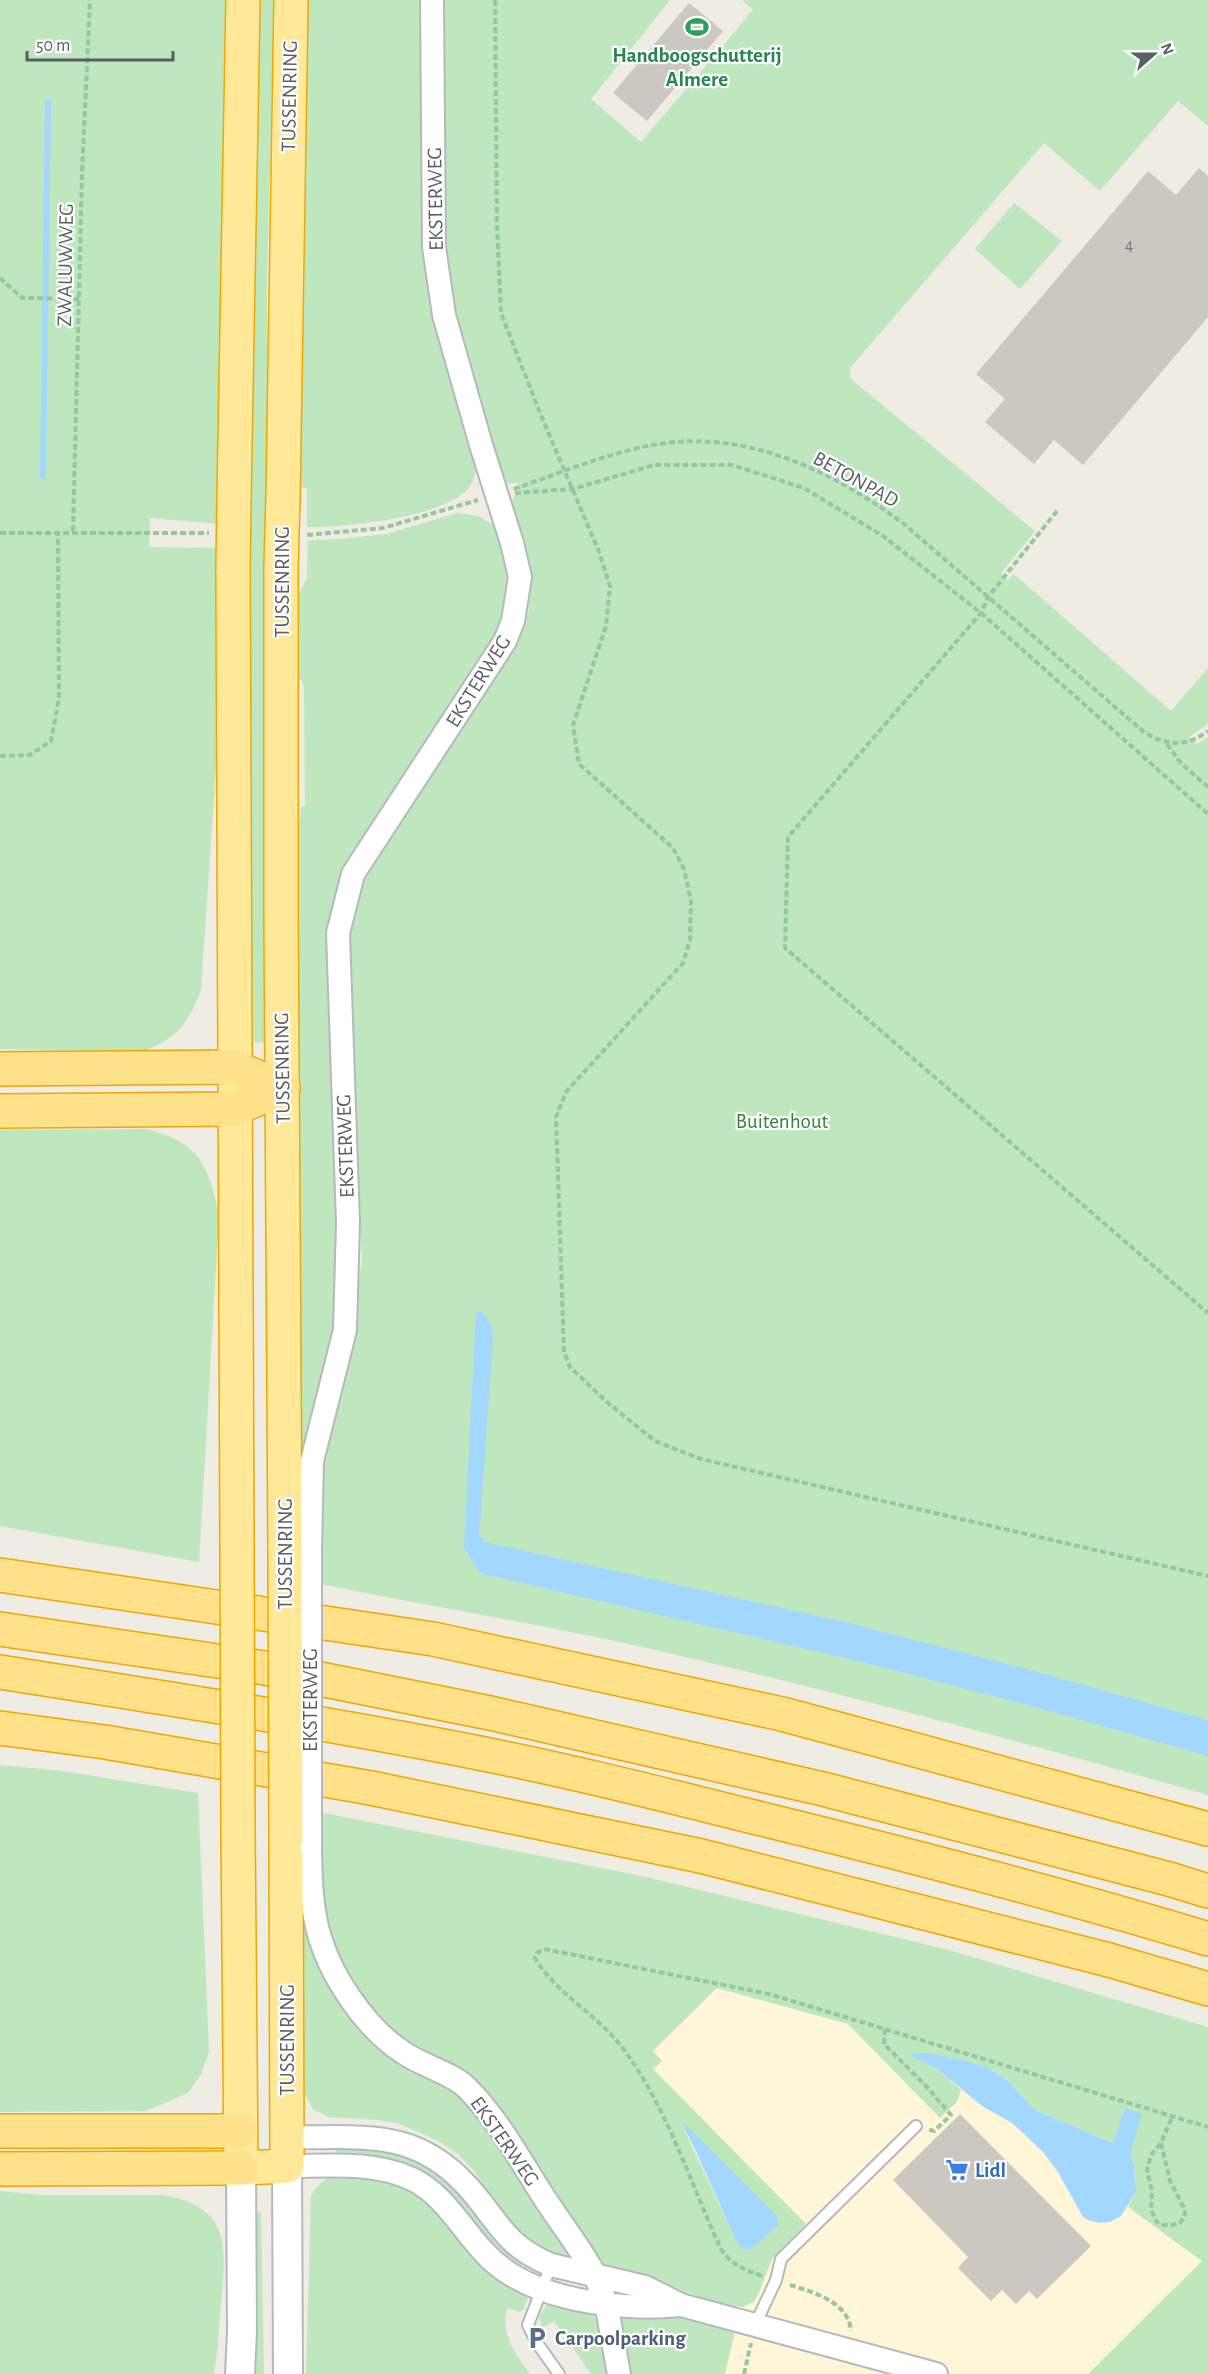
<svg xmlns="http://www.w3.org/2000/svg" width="1208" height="2374" viewBox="0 0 1208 2374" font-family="'Alegreya Sans',sans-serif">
	<rect width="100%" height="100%" fill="#eeece3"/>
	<polygon fill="#fff6d7" points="428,1900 1208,2107 1208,2374 683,2374"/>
	<g fill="#bee7be" fill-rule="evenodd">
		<path d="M0,0H228L219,524L150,518L149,547L219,548L218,738L201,990C189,1024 175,1040 141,1052L0,1049Z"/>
		<polygon points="250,0 274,0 267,283 269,1036 264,1042 258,1043 250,1040 242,548"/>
		<path d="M296,0H423V114L476,460C476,468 475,479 470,486C449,517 343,528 307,527V488H303L292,468Z"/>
		<path d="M441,0H670L591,99L641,142L753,10L742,0H1208V126L1178,101L1100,191L1044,143L850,368L851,379L1035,531L1001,573L1008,580L1014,574L1171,711L1208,668V724L1189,737L1197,744L1208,737V1795C1024,1742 838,1692 651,1649C540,1624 427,1606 316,1583L321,1457L350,1336L362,1261L353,1090L349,940L356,897L362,879L422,783L501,668L523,629L529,610V581L508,509L516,493L520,491L518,483H501L446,279Z"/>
		<polygon points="1014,203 1062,241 1020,289 975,249"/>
		<polygon points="458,513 479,516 495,526 509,570 508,609 493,640 343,882 341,1235 338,1297 333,1340 301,1474 294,863 301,807 305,806 304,689 302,680 299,679 294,651 293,605 307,578 308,540 340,539 386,534"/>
		<path d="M146,1129C201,1143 208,1165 219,1216L199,1562L0,1526V1130Z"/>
		<polygon points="0,1765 63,1771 198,1793 209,2052 201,2075 188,2093 146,2111 0,2112"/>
		<path d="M319,1812L646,1877L949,1950L1208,2027V2374H1088L1202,2261L1128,2207L1137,2191L1134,2178L1135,2169L1130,2154L1113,2143L1035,2110L1006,2079L988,2068L912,2057L937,2069L961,2090L957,2102L940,2118L848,2024L717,1988L653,2051L662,2061L653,2069L806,2224L772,2259L759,2293L754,2302L743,2307L720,2304L655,2281L597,2267L507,2125L400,2040L356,1995L323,1921ZM684,2129L751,2248L742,2249L735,2238Z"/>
		<polygon points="303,1905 310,1939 409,2067 463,2098 493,2134 568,2249 573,2262 537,2253 500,2219 486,2189 474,2171 458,2154 438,2141 400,2124 378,2120 328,2117 313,2109 305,2095 300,2072"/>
		<polygon points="336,2142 369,2143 426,2160 524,2259 518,2271 511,2267 451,2198 336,2159"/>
		<path d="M355,2173L413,2186L527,2293L528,2297L524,2309L520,2312L507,2308C501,2336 515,2353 530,2374H306L311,2196C321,2177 335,2174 355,2173Z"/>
		<path d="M0,2191L41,2195H163C232,2207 226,2247 221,2304C219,2327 218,2351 214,2374H0Z"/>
		<polygon points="251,2212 261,2212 264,2374 250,2374"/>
		<polygon points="553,2302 591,2308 603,2340 610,2374 591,2374 554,2321 542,2328 539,2317 547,2304"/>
		<polygon points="614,2309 684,2317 736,2327 725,2374 630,2374"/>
	</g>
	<g fill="#a2d7ff">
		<polygon points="481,1311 491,1324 493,1338 480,1525 479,1534 484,1542 845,1622 1023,1668 1208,1720 1208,1756 1031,1706 862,1662 483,1574 476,1568 464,1547 476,1313"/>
		<polygon points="927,2053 963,2060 988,2068 1006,2079 1035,2110 1113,2143 1125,2108 1142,2114 1130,2154 1135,2169 1134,2178 1137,2191 1121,2216 1110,2222 1099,2223 1088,2220 1083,2217 1058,2172 1043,2152 1023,2133 1012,2123 982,2106 937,2069 912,2057 912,2054"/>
		<polygon points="682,2121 776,2215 778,2225 751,2249 742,2249 735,2238"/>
	</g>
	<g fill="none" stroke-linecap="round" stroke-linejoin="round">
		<polyline stroke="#a2d7ff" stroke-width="6" points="43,476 48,102"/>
	</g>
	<g fill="#cbc8c2">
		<polygon points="689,3 723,31 647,121 613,93"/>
		<polygon points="1199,168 1208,176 1208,317 1083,465 1054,440 1034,464 985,422 1005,399 976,374 1148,171 1176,195"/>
		<polygon points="960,2114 1091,2246 1037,2299 1029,2291 1016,2304 1002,2290 991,2301 958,2268 968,2257 893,2180"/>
	</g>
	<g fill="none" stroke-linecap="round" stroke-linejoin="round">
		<g stroke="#b5b9be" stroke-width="14">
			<g id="service">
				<polyline points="551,2265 528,2325 537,2343 559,2374"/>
				<polyline points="755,2325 776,2280 781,2259 916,2126"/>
			</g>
		</g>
		<g stroke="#b5b9be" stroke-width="26">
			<g id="minor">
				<polyline points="310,1551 312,1461 345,1330 348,1223 338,933 353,874 505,641 513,621 520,577 512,543 481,445 444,315 434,247 432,0"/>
				<path d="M310,1844C310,1905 314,1946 350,1998C365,2020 382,2039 404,2053C421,2065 454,2074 467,2088C499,2120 521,2162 545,2199C562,2225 581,2249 595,2275L606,2303L619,2374"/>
				<path d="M287,2137C361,2139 414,2126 469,2188C500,2223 504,2245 551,2265L645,2287L681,2305L936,2374"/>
				<path d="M287,2166C329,2166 373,2161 412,2179C443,2194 460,2226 482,2250C526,2301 618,2311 681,2305"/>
			</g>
		</g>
		<g stroke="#b5b9be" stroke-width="32">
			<g id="tertiary">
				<polyline points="287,2166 288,2374"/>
				<polyline points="240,2374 242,2332 241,2168"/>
			</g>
		</g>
		<g stroke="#f1a600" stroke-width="36">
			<g id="trunk">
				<polyline points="283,497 291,0"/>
				<polyline points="234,498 243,0"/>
				<polyline points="281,567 281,912 285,1547"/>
				<polyline points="233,570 237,1539"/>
				<polyline points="238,1831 241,2168 287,2166 286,1839"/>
			</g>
		</g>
		<g stroke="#f1a600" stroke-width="36">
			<g id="motorway">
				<polyline points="0,1069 234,1067 283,1088"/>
				<polyline points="0,1111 234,1109 283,1088"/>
				<polyline points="0,1575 433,1639 782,1714 1208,1829"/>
				<polyline points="0,1629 265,1668 490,1713 823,1789 1169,1879 1208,1891"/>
				<path d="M0,1672C160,1697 320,1722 479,1753C576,1772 673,1797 770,1821C917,1857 1063,1895 1208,1939"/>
				<polyline points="0,1728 105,1742 371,1788 701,1856 1109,1960 1208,1989"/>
				<polyline points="0,2131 240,2131"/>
				<polyline points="0,2169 241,2168"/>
			</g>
		</g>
		<g stroke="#96c6a3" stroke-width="4" stroke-dasharray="6 3" stroke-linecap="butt">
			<polyline points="495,0 497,225 501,313 540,413 599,552 610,586 606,626 573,725 579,764 673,848 684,869 691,901 690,940 683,963 566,1092 556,1117 564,1352 570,1367 608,1403 655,1441 701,1459 1208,1576"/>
			<polyline points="0,278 22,298 79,299"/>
			<path d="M514,489C563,472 624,446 676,442C759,435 840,476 904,524L1145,733C1168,746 1186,747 1208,731"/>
			<polyline points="515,493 573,489 654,465 732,465 804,488 883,536 981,613 1208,814"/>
			<polyline points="1057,511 988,597 981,613 788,837 785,948 1208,1313"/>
			<polyline points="73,531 82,174 90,0"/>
			<polyline points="0,533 209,533"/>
			<polyline points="307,535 383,528 478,500"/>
			<polyline points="1167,744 1180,762 1208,787"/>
			<polyline points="0,756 30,755 51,741 59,698 58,532"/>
			<polyline points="885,2029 884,2044 927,2087 951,2115 934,2131 927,2129"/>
			<polyline points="1161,2143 1170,2181 1185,2210 1185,2216 1180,2223 1172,2225 1161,2225 1156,2221 1151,2209 1152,2191 1147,2170 1151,2155 1161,2143 1173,2115"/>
			<path d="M762,2276C744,2270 732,2265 721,2249C690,2183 668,2109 624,2050C599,2015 557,1995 535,1958L537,1953L544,1949L769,1994L1208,2127"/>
			<path d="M790,2285C813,2292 849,2302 851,2331"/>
			<polyline points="744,2374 751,2343"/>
		</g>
		<use href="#service" stroke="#fff" stroke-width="10"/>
		<use href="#minor" stroke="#fff" stroke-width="22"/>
		<use href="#tertiary" stroke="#fff" stroke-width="28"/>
		<use href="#trunk" stroke="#ffe998" stroke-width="33"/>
		<use href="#motorway" stroke="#ffe189" stroke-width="33"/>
		<g stroke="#b5b9be" stroke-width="26" stroke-linecap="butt">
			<polyline id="minor-bridge" points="310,1551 310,1844"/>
		</g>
		<g stroke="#f1a600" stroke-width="36" stroke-linecap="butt">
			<g id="trunk-bridge">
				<polyline points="281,567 283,497"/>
				<polyline points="233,570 234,498"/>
				<polyline points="237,1539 238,1831"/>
				<polyline points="285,1547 286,1839"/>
			</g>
		</g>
		<use href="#minor-bridge" stroke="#fff" stroke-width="22"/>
		<use href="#trunk-bridge" stroke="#ffe998" stroke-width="33"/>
	</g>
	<defs>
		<g id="stadium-bare" transform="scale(1.8)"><path d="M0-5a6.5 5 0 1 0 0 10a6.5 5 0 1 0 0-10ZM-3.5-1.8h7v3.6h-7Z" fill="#2e9e5b" stroke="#fff" stroke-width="2.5" paint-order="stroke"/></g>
		<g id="supermarket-bare" transform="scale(1.8)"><path d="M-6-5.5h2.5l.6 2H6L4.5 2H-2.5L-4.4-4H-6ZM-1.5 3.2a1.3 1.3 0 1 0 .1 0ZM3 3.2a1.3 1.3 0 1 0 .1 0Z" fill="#3f7fe0" stroke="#fff" stroke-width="2.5" paint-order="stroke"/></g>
		<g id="parking-bare" transform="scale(1.8)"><path d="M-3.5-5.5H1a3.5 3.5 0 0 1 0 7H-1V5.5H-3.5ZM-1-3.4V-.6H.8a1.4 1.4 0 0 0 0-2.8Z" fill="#5c6f8a" stroke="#fff" stroke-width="2.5" paint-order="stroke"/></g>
	</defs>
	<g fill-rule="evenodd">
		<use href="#stadium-bare" x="697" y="27"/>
		<use href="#supermarket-bare" x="957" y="2170"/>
		<use href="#parking-bare" x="537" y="2338"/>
	</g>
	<g text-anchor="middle" stroke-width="4.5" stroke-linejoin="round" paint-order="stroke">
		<g font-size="18" fill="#77797c">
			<text x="1129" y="251">4</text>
		</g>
		<g font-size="21" font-weight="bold" fill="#27864d" stroke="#fff">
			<text x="697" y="62">Handboogschutterij<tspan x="697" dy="24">Almere</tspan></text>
		</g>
		<g font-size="21" fill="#5b5f64" stroke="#fff">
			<text transform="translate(289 96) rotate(-89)" y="7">TUSSENRING</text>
			<text transform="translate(435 199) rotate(-91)" y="7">EKSTERWEG</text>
			<text transform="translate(65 265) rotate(-89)" y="7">ZWALUWWEG</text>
			<text transform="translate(856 479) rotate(29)" y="7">BETONPAD</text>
			<text transform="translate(282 582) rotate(-90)" y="7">TUSSENRING</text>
			<text transform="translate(478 681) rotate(-58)" y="7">EKSTERWEG</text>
			<text transform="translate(282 1068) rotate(-91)" y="7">TUSSENRING</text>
			<text transform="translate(345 1146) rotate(-92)" y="7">EKSTERWEG</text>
			<text transform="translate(285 1554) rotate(-90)" y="7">TUSSENRING</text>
			<text transform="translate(310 1700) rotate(-90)" y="7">EKSTERWEG</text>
			<text transform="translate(287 2040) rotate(-90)" y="7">TUSSENRING</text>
			<text transform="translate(505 2141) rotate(55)" y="7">EKSTERWEG</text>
		</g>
		<g font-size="21" fill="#318535" stroke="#fff">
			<text x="782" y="1128">Buitenhout</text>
		</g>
		<g font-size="21" font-weight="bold" fill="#366cbe" stroke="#fff" text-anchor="start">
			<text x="975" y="2177">Lidl</text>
		</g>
		<g font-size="21" font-weight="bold" fill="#4e5e75" stroke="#fff" text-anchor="start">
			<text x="555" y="2345">Carpoolparking</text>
		</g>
	</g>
	<g transform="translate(1154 54) rotate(69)" stroke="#ffffff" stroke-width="4.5" paint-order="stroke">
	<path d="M0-4.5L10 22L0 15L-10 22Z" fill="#5b5f64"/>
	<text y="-9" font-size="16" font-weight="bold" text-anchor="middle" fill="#5b5f64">N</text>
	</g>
	<path d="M27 51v9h146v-9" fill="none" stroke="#5b5f64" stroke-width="3"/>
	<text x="36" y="51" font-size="18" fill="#5b5f64" stroke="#ffffff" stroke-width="4.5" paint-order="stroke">50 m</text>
</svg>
